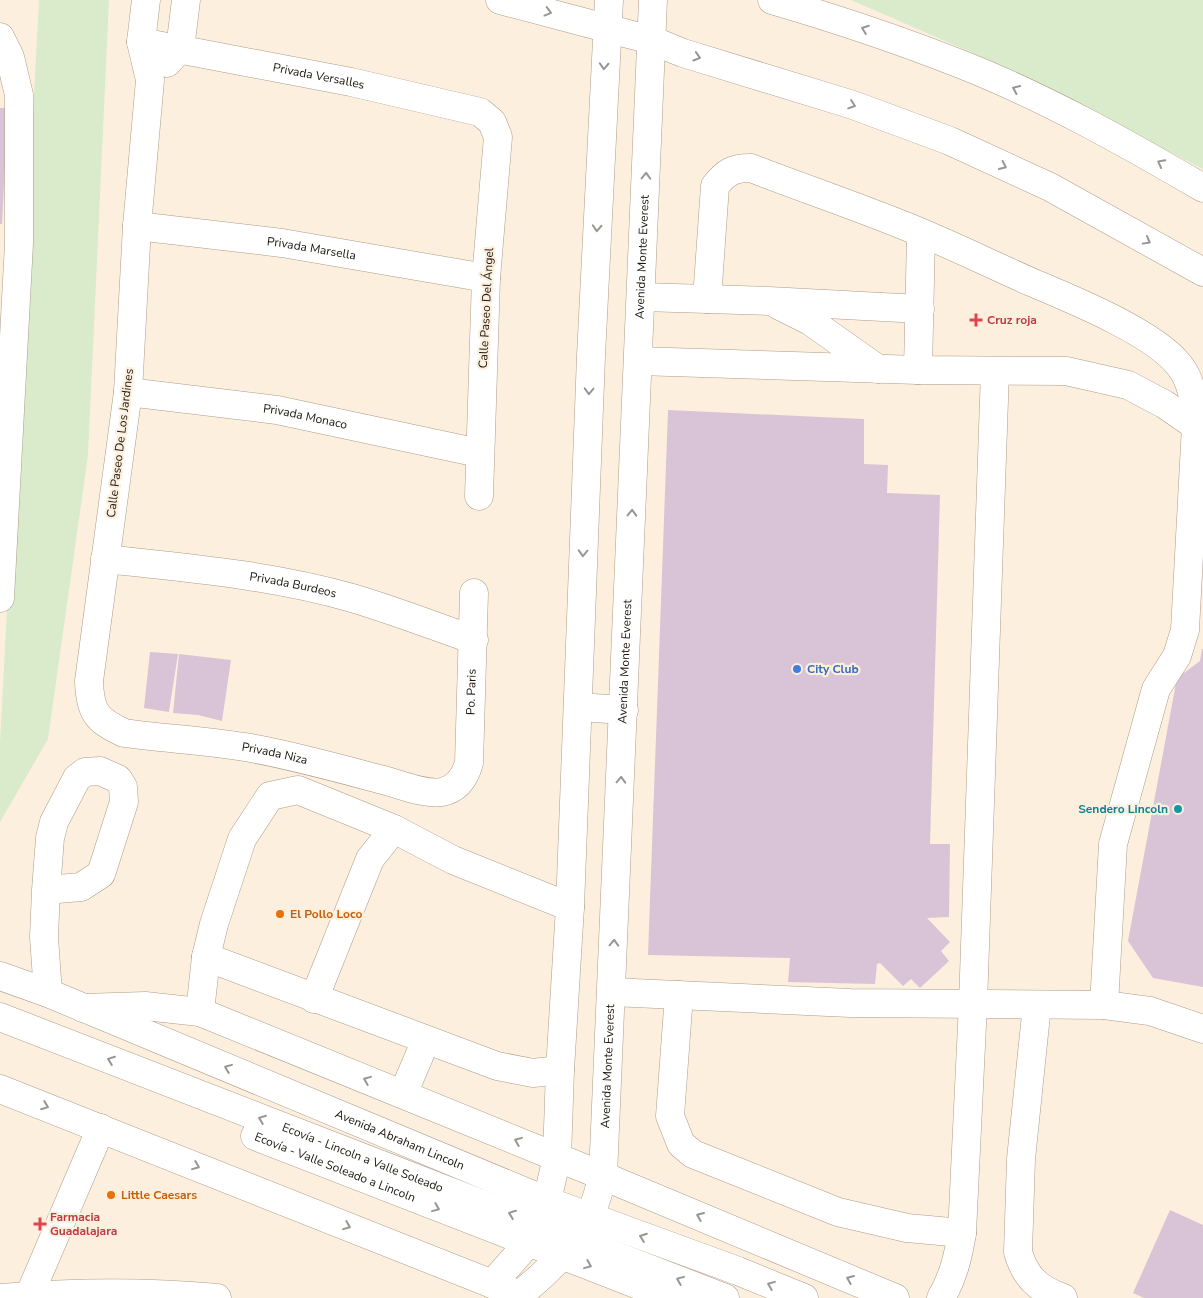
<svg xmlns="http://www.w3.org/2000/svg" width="1203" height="1298" viewBox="0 0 1203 1298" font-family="'Nunito Sans',sans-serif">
	<rect width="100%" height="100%" fill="#fdefde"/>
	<g fill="#d9ebcb">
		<polygon points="39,0 109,0 88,455 48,739 0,822 0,743"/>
		<polygon points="851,0 1203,0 1203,169 1007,68"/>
	</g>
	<g fill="#d8c4d6">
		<polygon points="0,108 8,108 2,224 0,224"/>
		<polygon points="668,410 864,419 864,464 888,465 887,493 940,495 930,844 950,844 949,917 927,918 950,942 941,951 949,961 920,988 911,979 903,986 880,963 877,964 875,984 788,982 790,958 648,955"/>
		<polygon points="1202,649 1203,649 1203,987 1153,978 1128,941 1177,678 1200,661"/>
		<polygon points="150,652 178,654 169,712 144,708"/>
		<polygon points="179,654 231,660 222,721 198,715 173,713"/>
		<polygon points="1170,1210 1203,1225 1203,1298 1144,1298 1133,1293"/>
	</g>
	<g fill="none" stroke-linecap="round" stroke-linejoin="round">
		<g stroke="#ac9c88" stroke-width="29">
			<g id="minor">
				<path id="s1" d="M146,0L141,42L150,80L137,226L128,392L89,681C90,712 96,720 124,733C168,739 213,741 256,749C298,757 338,768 379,779C397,783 423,795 442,792C457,789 465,777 469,763L474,593"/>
				<polyline points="500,0 651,40 683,53 853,105 950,141 1050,187 1203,272"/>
				<path d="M772,0C837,19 900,40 963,65C1046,98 1126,143 1203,188"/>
				<polyline points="0,37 10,57 19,95 19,243 0,598"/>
				<path id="s2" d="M141,42L351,82L480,112L492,122L498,137L486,278L479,496"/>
				<polyline points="167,63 180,49 186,0"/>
				<path id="s3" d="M137,226L282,243L486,278"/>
				<polyline points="642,297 769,301 920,309"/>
				<path d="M707,299L715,186C726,172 733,168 751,168C800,187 850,204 900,224C944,241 988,263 1031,282C1071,299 1153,332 1179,365C1193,382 1195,405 1196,426"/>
				<polyline points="778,305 810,321 878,369"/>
				<polyline points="638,361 918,370 1066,371 1128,385 1164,404 1196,426"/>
				<polyline points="918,370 921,234"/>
				<path id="s4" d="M128,392L277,410L479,453"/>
				<path id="s5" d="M105,559C188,568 271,575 352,598C393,610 434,626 474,640"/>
				<polyline points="46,890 81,887 101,874 124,802 123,787 118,779 100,771 85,772 77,778 54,822 50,838 46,890 44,937 48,993"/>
				<polyline points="206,957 497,1066 533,1073 560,1070"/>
				<polyline points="612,992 850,1003 1104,1005 1150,1011 1203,1029"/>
				<polyline points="679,995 670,1116 681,1144 693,1154 838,1212 907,1228 962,1233"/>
				<polyline points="314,999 370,859 394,829"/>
				<path d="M1037,1005L1021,1159L1018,1252C1025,1277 1038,1289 1063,1298"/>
				<polyline points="1104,1005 1113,844 1156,689 1177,656 1185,630 1196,426 1203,428"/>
				<polyline points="83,1008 145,1006 200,1012 603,1176 895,1298"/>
				<polyline points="200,1012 206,957 214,924 242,839 270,796 298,790 394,829 453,860 570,907"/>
				<path id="s6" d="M0,1017L725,1298"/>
				<polyline points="403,1094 426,1040"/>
				<path id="s7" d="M255,1136L672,1298"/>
				<polyline points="29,1296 101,1128"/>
				<path d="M941,1298C953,1278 958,1257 962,1233L973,1004L995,371"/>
			</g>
		</g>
		<g stroke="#ac9c88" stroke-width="29">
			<g id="major">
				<polyline points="578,707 624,710"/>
				<path id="s8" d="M0,976L48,993L547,1201L738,1271L804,1298"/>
				<polyline points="0,1089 510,1291"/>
				<polyline points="492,1284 529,1242 547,1201 557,1157 560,1070 570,907 591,356 609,0"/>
				<path d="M0,1298C72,1292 145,1291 217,1298"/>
				<path id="s9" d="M515,1298C539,1280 578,1244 590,1216C596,1203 599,1189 603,1176L653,0"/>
			</g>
		</g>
		<use href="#minor" stroke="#fff" stroke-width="28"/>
		<use href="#major" stroke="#fff" stroke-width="28"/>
	</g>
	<defs><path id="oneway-chevron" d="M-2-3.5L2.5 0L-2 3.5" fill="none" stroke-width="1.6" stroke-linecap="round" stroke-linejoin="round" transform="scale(1.25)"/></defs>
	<g stroke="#989692">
		<use href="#oneway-chevron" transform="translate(548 12) rotate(15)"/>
		<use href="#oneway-chevron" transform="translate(865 29) rotate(-160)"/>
		<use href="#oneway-chevron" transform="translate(697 57) rotate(17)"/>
		<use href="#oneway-chevron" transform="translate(604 66) rotate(93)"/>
		<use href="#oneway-chevron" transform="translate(1016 89) rotate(-155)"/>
		<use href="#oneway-chevron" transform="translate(852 105) rotate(19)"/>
		<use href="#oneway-chevron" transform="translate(1161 163) rotate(-152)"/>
		<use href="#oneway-chevron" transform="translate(1003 166) rotate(25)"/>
		<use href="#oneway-chevron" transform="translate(646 176) rotate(-88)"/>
		<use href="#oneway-chevron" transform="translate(597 228) rotate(93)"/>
		<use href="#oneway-chevron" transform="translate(1147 241) rotate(29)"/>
		<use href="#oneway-chevron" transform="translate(589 391) rotate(92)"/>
		<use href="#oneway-chevron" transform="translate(632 513) rotate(-88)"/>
		<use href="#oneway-chevron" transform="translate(583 553) rotate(92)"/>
		<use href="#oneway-chevron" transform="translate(621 780) rotate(-88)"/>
		<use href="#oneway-chevron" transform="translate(614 943) rotate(-88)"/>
		<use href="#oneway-chevron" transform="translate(111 1060) rotate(-159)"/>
		<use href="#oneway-chevron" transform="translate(228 1068) rotate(-158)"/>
		<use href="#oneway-chevron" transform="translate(367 1080) rotate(-158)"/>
		<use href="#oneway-chevron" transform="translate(45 1106) rotate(21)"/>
		<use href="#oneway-chevron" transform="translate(262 1119) rotate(-159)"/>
		<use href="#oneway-chevron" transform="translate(518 1141) rotate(-158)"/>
		<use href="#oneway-chevron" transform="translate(196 1166) rotate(22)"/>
		<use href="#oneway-chevron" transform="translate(436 1208) rotate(22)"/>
		<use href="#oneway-chevron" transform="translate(512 1214) rotate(-159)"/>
		<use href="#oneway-chevron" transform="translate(700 1216) rotate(-157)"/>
		<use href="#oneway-chevron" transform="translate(347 1226) rotate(22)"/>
		<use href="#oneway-chevron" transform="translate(643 1237) rotate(-160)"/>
		<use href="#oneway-chevron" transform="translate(588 1265) rotate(22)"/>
		<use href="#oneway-chevron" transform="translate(850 1279) rotate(-157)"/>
		<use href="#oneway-chevron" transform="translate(680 1280) rotate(-158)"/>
		<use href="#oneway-chevron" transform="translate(771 1285) rotate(-158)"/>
	</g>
	<g fill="#e0444e" stroke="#fdefde" stroke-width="2">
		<path d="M973.5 312.5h5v5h5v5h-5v5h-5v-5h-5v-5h5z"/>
		<path d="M37.5 1216.5h5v5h5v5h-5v5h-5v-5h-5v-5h5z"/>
	</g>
	<circle fill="#3f7fe0" stroke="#fdefde" stroke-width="2" cx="797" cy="669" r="5"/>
	<circle fill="#0f9aa8" stroke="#fdefde" stroke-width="2" cx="1178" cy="809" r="5"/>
	<g fill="#e8710a" stroke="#fdefde" stroke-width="2">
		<circle cx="280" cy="914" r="5"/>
		<circle cx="111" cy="1195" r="5"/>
	</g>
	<g text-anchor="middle" stroke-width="4.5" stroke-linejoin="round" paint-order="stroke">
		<g font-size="12" fill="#1b150d" stroke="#fdefde">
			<text dy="4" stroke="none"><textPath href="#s2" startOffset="181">Privada Versalles</textPath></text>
			<text dy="4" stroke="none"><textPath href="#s3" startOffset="176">Privada Marsella</textPath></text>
			<text dy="4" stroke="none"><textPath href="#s9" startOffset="1074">Avenida Monte Everest</textPath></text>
			<text transform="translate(486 308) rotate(-87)" y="4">Calle Paseo Del Ángel</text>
			<text dy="4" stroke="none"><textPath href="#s4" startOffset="179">Privada Monaco</textPath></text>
			<text transform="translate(120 443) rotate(-83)" y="4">Calle Paseo De Los Jardines</text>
			<text dy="4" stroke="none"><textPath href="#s5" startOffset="190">Privada Burdeos</textPath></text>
			<text dy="4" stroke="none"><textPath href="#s9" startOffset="669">Avenida Monte Everest</textPath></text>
			<text dy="4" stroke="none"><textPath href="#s1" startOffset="1191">Po. Paris</textPath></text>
			<text dy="4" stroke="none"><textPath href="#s1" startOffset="906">Privada Niza</textPath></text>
			<text dy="4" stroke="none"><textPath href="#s9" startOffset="264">Avenida Monte Everest</textPath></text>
			<text dy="4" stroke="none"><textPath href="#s8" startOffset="432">Avenida Abraham Lincoln</textPath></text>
			<text dy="4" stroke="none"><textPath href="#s6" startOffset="389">Ecovía - Lincoln a Valle Soleado</textPath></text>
			<text dy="4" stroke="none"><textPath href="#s7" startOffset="86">Ecovía - Valle Soleado a Lincoln</textPath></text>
		</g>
		<g font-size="12" font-weight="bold" fill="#be3a42" stroke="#fdefde" text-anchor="start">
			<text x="987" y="324">Cruz roja</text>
			<text x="50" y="1221">Farmacia<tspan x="50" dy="14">Guadalajara</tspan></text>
		</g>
		<g font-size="12" font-weight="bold" fill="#366cbe" stroke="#fdefde" text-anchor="start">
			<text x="807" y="673">City Club</text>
		</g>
		<g font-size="12" font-weight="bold" fill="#0d838f" stroke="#fdefde" text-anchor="end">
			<text x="1168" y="813">Sendero Lincoln</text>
		</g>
		<g font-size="12" font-weight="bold" fill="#c56008" stroke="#fdefde" text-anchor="start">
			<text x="290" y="918">El Pollo Loco</text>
			<text x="121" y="1199">Little Caesars</text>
		</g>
	</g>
</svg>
